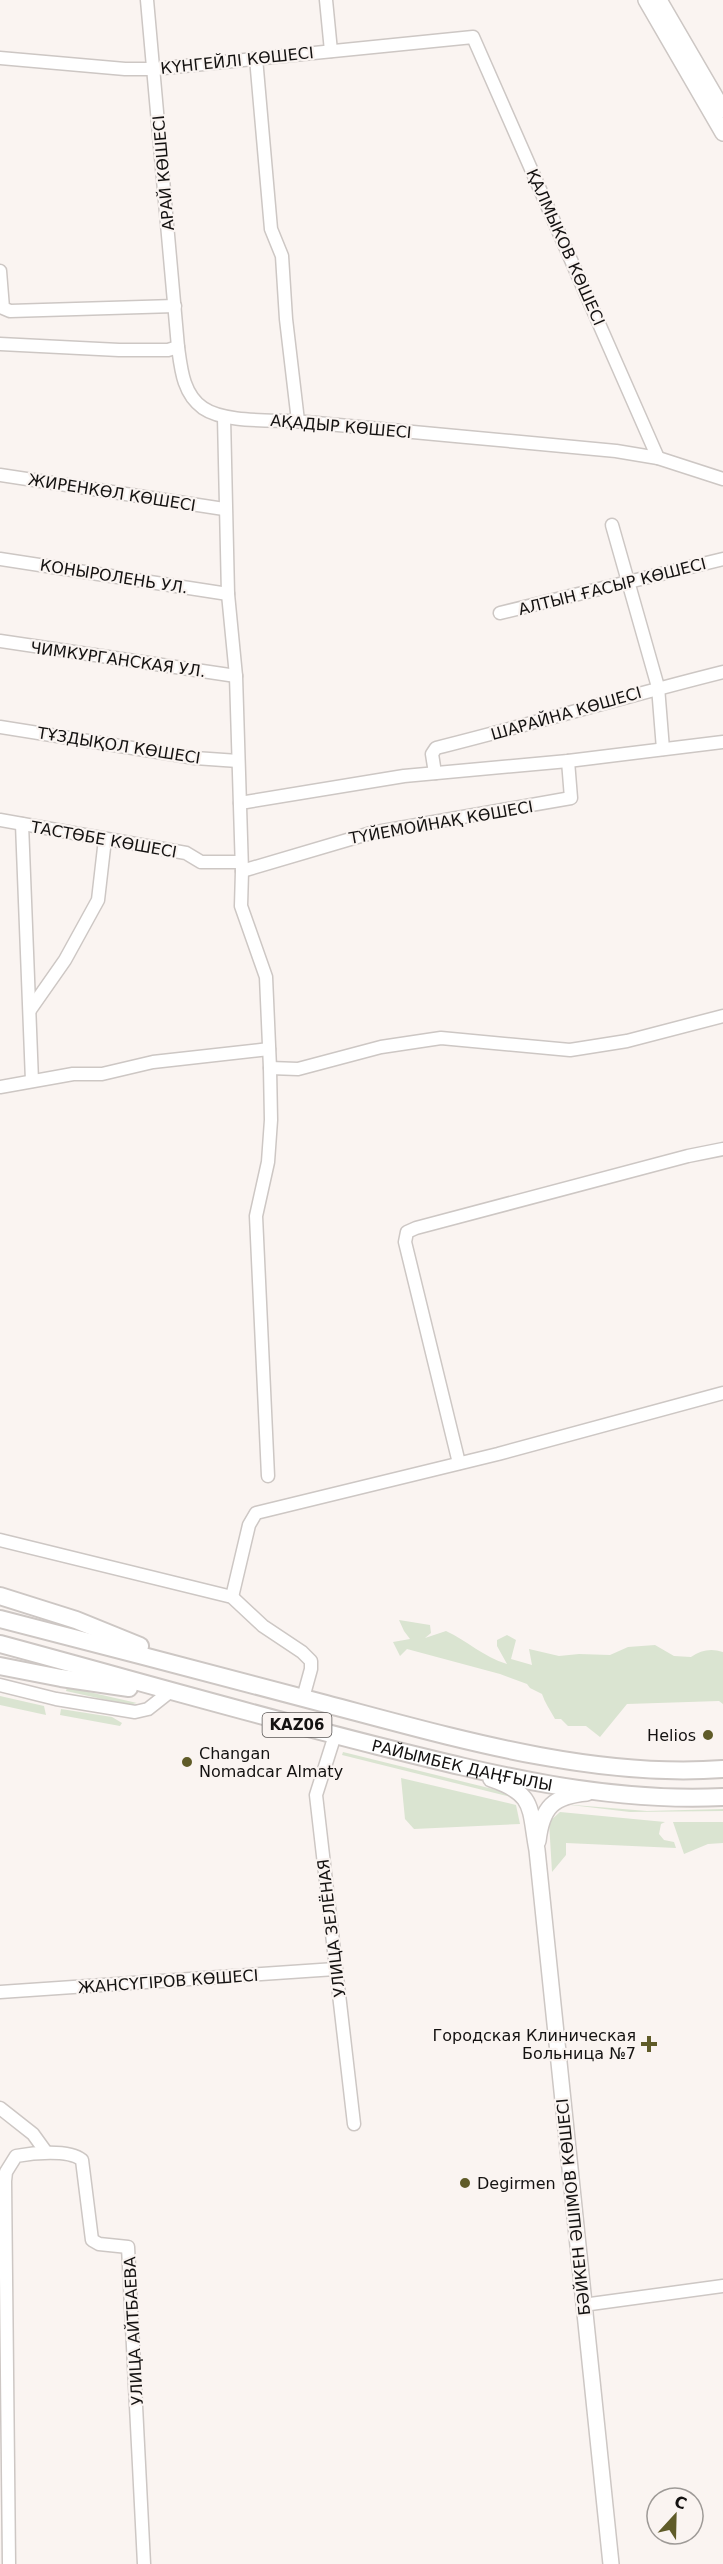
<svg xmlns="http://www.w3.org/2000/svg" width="723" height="2564" viewBox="0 0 723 2564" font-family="'DejaVu Sans',sans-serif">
	<rect width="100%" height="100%" fill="#faf4f1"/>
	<g fill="#dae4d1">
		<path d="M399,1620L430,1625L431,1633L425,1638L446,1631C468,1641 483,1657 507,1664L497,1646V1640L507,1635L516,1640L511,1659L532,1665L529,1649L559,1656L579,1654L610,1655L628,1647L655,1645L674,1656L691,1657C701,1650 711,1648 723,1652V1704L719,1701L627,1704L600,1737L586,1726H568L561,1719H555C550,1710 545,1703 542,1694L530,1688L527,1684L500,1674L407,1649L400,1656L393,1642L410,1639L404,1631Z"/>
		<polygon points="67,1687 137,1703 129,1705 66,1691"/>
		<polygon points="0,1696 44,1706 46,1715 0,1705"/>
		<polygon points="61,1709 112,1717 122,1723 120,1726 60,1715"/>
		<polygon points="343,1752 509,1793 519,1799 342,1755"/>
		<polygon points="401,1778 516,1805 520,1824 414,1829 405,1819"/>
		<polygon points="562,1804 647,1811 723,1809 723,1811 630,1812"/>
		<polygon points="560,1812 665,1822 661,1824 659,1834 664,1840 674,1842 676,1848 566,1843 566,1855 552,1872 549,1822"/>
		<polygon points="673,1822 723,1822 723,1843 708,1844 684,1854"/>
	</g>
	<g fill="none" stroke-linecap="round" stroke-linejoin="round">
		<g stroke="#cdc7c4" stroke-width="15">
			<g id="minor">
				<path d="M147,0L178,347C181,369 183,394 203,408C226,424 278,419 306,422C409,432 513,441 616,451L658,458L723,479"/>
				<polyline points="326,0 331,51"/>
				<polyline points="0,58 125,69 154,69 473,37 658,458"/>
				<polyline points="256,58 271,229 282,256 286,319 298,421"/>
				<polyline points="0,271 3,308 10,311 175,306"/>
				<polyline points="0,344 119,350 168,350 178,347"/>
				<polyline points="224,417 228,594 236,676 242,871 241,906 266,977 270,1068 271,1120 268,1162 256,1216 268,1476"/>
				<polyline points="0,475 224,509"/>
				<polyline points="612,525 658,687 663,749"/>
				<polyline points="0,559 228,594"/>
				<polyline points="500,613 723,559"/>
				<polyline points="0,641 236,676"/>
				<polyline points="0,727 195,758 238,761"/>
				<path d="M435,773L432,754L436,748C532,724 627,696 723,672"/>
				<polyline points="240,803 404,776 568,761 723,742"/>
				<polyline points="0,820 186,853 201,862 241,862"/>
				<polyline points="22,824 32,1081"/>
				<polyline points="242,871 371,833 571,798 568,761"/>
				<polyline points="30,1010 65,960 98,900 105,839"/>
				<polyline points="270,1068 298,1069 381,1047 441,1038 570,1050 627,1041 723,1016"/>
				<polyline points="0,1087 73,1074 102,1074 153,1062 269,1049"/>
				<polyline points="459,1463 405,1242 407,1232 416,1228 688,1156 723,1149"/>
				<polyline points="0,1540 232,1597 263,1626 302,1652 311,1661 311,1669 303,1698"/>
				<polyline points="232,1597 249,1525 256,1513 498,1454 723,1393"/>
				<polyline points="0,1685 56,1699 135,1712 148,1709 167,1694"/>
				<polyline points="335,1735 316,1795 354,2124"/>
				<polyline points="0,1992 335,1969"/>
				<polyline points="0,2108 33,2134 46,2152"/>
				<polyline points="583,2305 723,2286"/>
				<path d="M9,2564L5,2181L6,2172L16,2156C32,2153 69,2149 82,2160L92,2240L99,2244L128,2247L144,2564"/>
			</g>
		</g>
		<g stroke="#cdc7c4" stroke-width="18">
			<g id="major">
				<polyline points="646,0 723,133"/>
				<polyline points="659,0 723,110"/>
				<path d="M491,1779C536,1794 529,1808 537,1850L611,2564"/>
				<path d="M538,1841C542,1807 553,1796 587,1793"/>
			</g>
		</g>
		<g stroke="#cdc7c4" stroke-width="20">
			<g id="highway">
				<polyline points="0,1596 76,1620 140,1646"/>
				<path d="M0,1619C109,1647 217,1675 326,1704C451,1737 592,1779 723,1769"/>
				<path id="s1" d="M0,1644C126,1678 251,1714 378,1746C490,1774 606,1803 723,1797"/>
				<polyline points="0,1666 61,1678 129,1688"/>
			</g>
		</g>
		<use href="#minor" stroke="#fff" stroke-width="12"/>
		<use href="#major" stroke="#fff" stroke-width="15"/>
		<use href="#highway" stroke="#fff" stroke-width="16"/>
	</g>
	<g fill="#5f5b28" stroke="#faf4f1" stroke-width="2">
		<circle cx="708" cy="1735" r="6"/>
		<circle cx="187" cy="1762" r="6"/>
		<path d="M646 2035h6v6h6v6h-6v6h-6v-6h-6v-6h6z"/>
		<circle cx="465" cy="2183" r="6"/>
	</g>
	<g text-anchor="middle" stroke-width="4.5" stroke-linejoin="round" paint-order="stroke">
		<rect fill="#faf4f1" stroke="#595654" stroke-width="1.5" x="262.5" y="1713" width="69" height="24" rx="4.5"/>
		<g font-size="15" font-weight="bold" fill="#141211">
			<text x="297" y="1730">KАZ06</text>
		</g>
		<g font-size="16" fill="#141211" stroke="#faf4f1">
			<text transform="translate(237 60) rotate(-6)" y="6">КҮНГЕЙЛІ КӨШЕСІ</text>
			<text transform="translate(163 173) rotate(-95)" y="6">АРАЙ КӨШЕСІ</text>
			<text transform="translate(566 247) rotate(66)" y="6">ҚАЛМЫКОВ КӨШЕСІ</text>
			<text transform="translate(341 426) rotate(5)" y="6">АҚАДЫР КӨШЕСІ</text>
			<text transform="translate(112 492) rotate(9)" y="6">ЖИРЕНКӨЛ КӨШЕСІ</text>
			<text transform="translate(114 576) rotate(9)" y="6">КОНЫРОЛЕНЬ УЛ.</text>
			<text transform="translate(612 586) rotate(-14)" y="6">АЛТЫН ҒАСЫР КӨШЕСІ</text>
			<text transform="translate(118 659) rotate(8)" y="6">ЧИМКУРГАНСКАЯ УЛ.</text>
			<text transform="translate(566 713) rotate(-16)" y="6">ШАРАЙНА КӨШЕСІ</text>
			<text transform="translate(119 745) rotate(9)" y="6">ТҰЗДЫҚОЛ КӨШЕСІ</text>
			<text transform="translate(441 822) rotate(-10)" y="6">ТҮЙЕМОЙНАҚ КӨШЕСІ</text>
			<text transform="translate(104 839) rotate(10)" y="6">ТАСТӨБЕ КӨШЕСІ</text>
			<text dy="6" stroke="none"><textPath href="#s1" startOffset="478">РАЙЫМБЕК ДАҢҒЫЛЫ</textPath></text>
			<text transform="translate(331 1928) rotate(-97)" y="6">УЛИЦА ЗЕЛЁНАЯ</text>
			<text transform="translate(168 1981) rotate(-4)" y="6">ЖАНСҮГІРОВ КӨШЕСІ</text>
			<text transform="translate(573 2207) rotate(-96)" y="6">БӘЙКЕН ӘШІМОВ КӨШЕСІ</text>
			<text transform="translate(133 2331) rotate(-93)" y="6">УЛИЦА АЙТБАЕВА</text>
		</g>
		<g font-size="16" fill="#141211" stroke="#faf4f1" text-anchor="end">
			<text x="696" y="1741">Helios</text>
			<text x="199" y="1759" text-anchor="start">Changan<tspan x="199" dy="18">Nomadcar Almaty</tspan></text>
			<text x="636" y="2041">Городская Клиническая<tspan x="636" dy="18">Больница №7</tspan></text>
			<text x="477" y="2189" text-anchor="start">Degirmen</text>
		</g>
	</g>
	<g transform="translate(675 2516) rotate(22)"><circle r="28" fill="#faf4f1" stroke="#9e9a97" stroke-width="1.5"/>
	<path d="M0-4.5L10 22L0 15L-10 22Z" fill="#5f5b28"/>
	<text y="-9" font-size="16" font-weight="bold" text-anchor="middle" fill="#141211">С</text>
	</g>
</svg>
